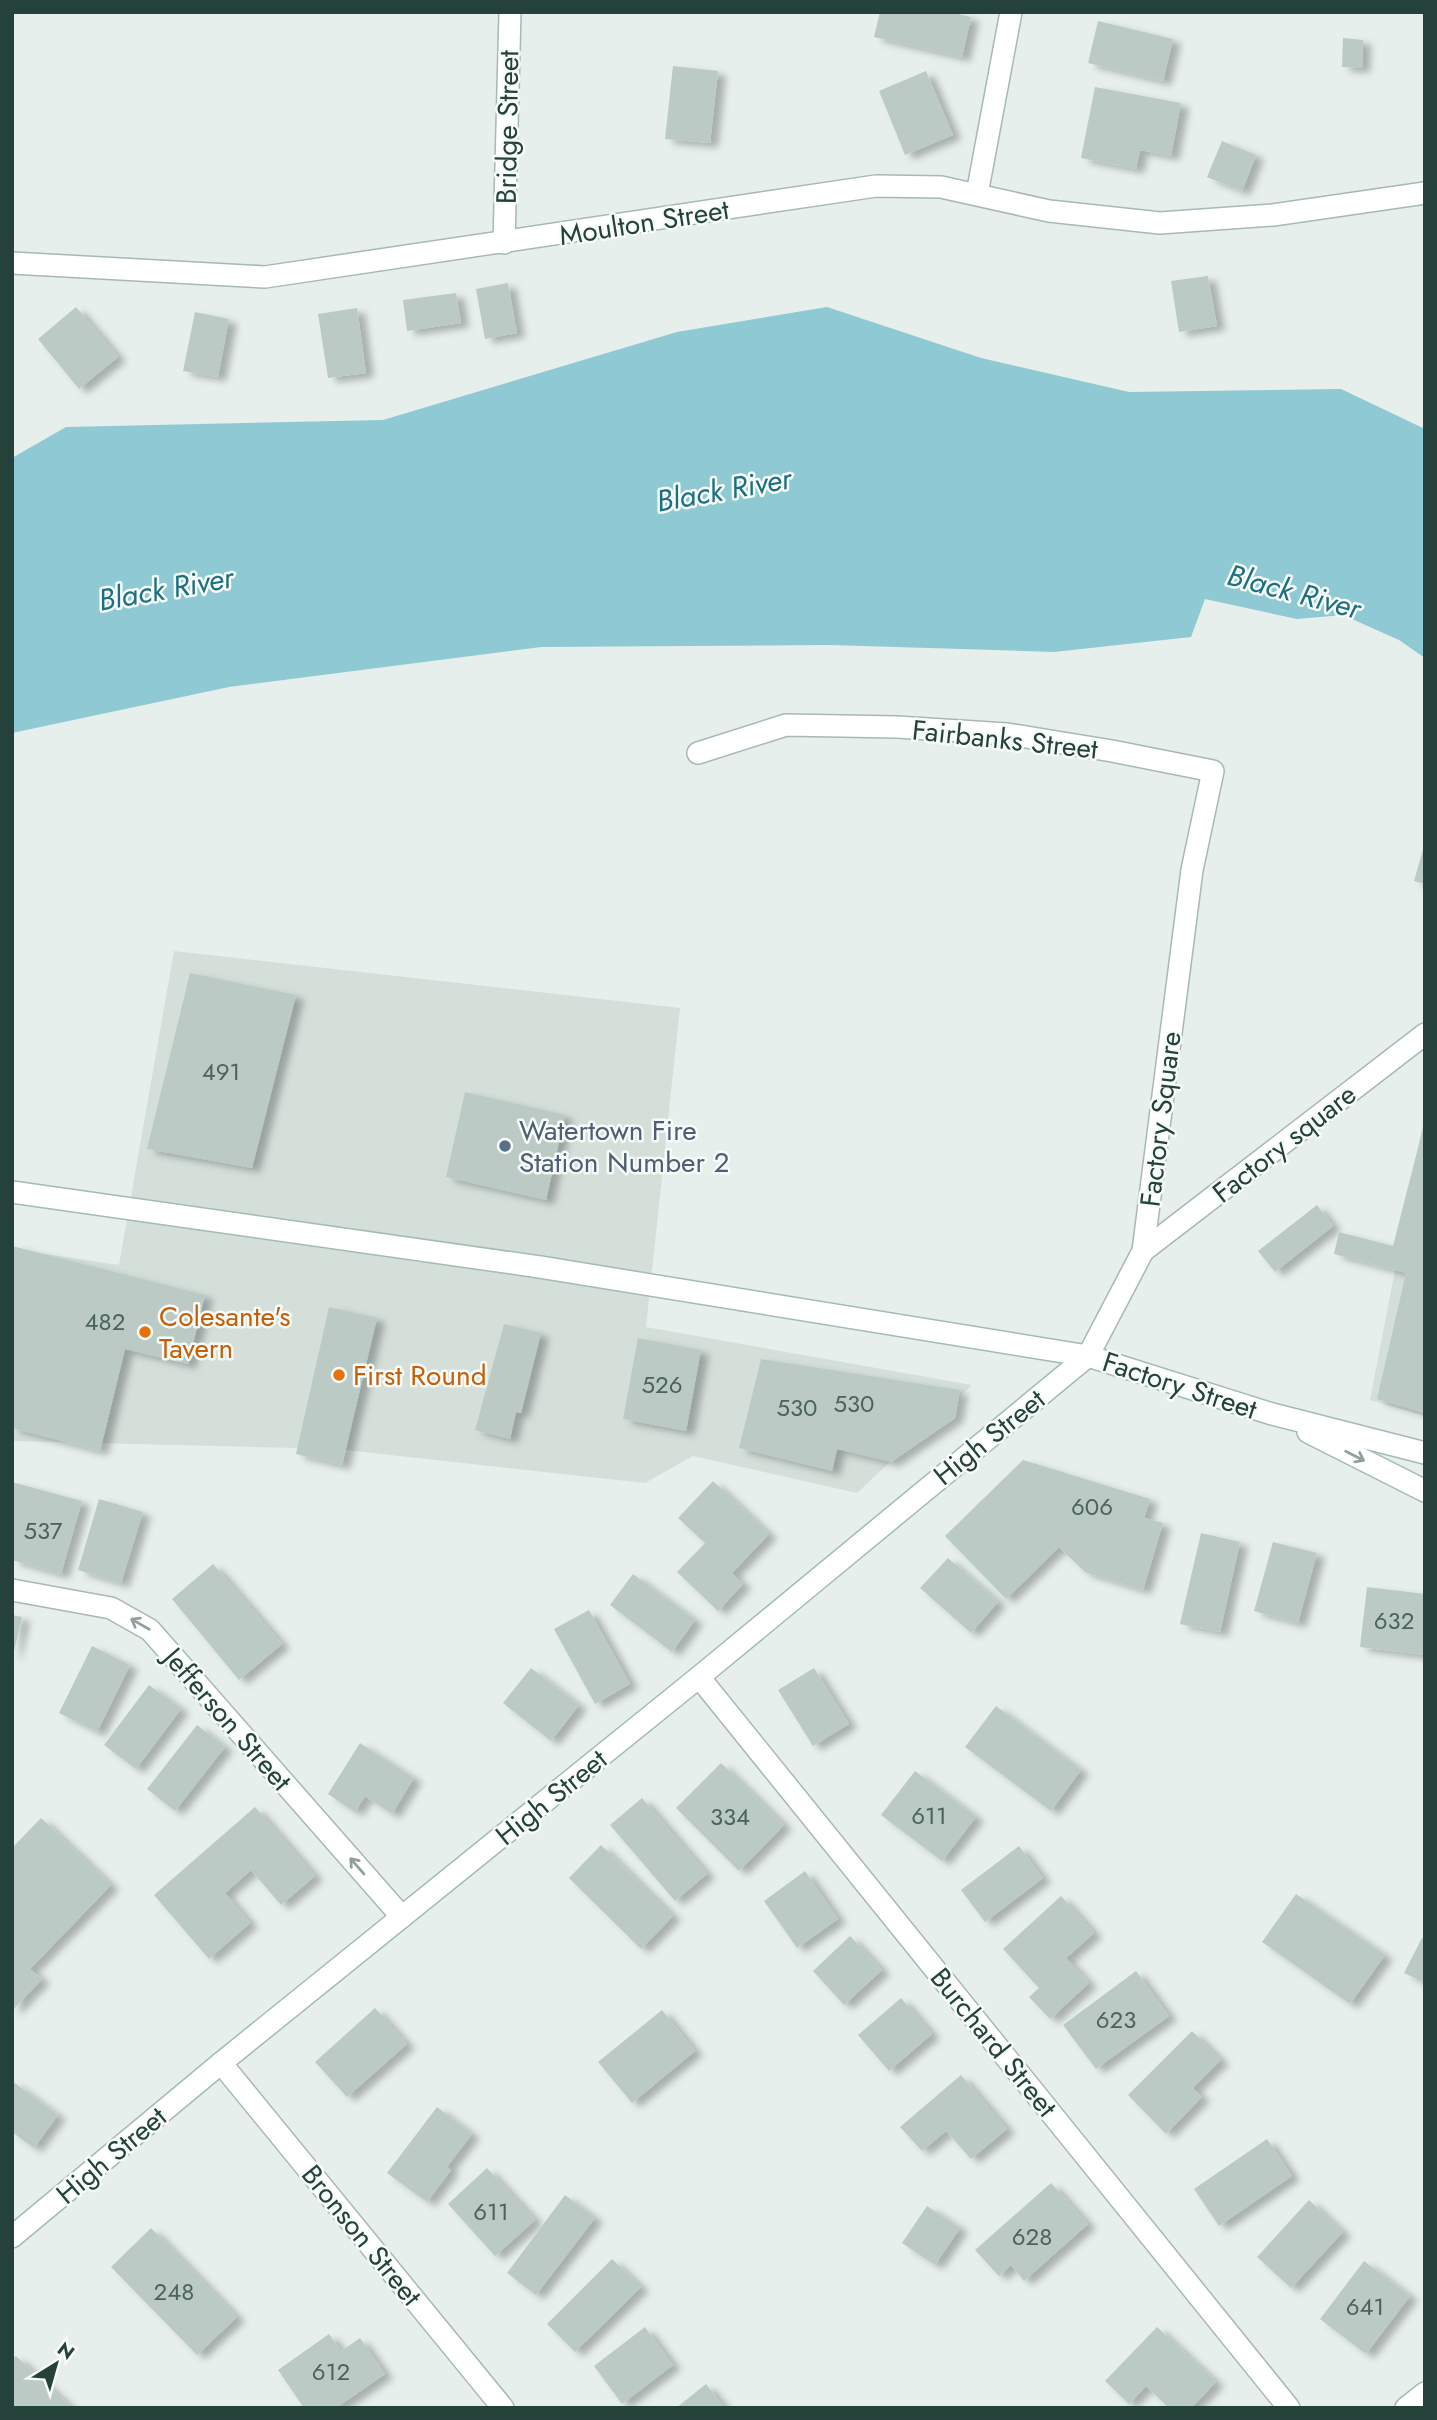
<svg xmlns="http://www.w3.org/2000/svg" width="1437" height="2420" viewBox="0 0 1437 2420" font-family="Jost,sans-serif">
	<defs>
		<filter id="shadow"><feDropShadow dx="8" dy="4.5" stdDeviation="3.5" flood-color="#0004"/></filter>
	</defs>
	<rect width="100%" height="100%" fill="#e6efeb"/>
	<g fill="#d4dfda">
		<polygon points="174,951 680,1008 646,1327 972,1385 857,1493 693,1456 645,1483 336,1449 12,1441 12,1249 119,1265"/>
		<polygon points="1425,1114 1425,1416 1370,1400"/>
	</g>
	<polygon fill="#8ec9d4" points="827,307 981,358 1129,392 1341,389 1425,429 1425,658 1399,640 1343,615 1297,619 1205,599 1191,637 1054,652 831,645 541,647 229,687 12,733 12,458 66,427 383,420 677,332"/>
	<g fill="#bbcac4" filter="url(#shadow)">
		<polygon points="880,12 949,12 971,17 962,57 874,37"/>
		<polygon points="1098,21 1173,39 1163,81 1088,63"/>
		<polygon points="1343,38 1363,40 1362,68 1342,67"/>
		<polygon points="673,66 718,71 710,143 665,139"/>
		<polygon points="926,71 953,135 905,155 879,91"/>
		<polygon points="1095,87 1181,103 1171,156 1140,150 1136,169 1081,158"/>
		<polygon points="1222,141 1256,155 1242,191 1207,177"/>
		<polygon points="1208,276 1217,326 1179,332 1171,281"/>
		<polygon points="508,283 517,333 485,339 476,289"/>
		<polygon points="456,293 461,323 407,331 403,300"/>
		<polygon points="76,307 118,357 79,389 38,339"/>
		<polygon points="357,308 366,373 328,378 318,314"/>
		<polygon points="195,312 229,319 218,377 183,371"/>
		<polygon points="1424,846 1425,846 1425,884 1414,881"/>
		<polygon points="190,973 296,995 252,1168 147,1149"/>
		<polygon points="465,1092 565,1115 546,1200 446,1177"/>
		<polygon points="1424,1124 1425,1124 1425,1413 1377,1399 1406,1273 1334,1254 1339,1232 1393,1246"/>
		<polygon points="1317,1205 1333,1226 1275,1272 1258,1251"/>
		<polygon points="12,1246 205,1295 188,1364 125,1349 100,1451 12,1428"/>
		<polygon points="329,1307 377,1318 342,1465 296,1454"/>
		<polygon points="504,1324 541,1333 521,1413 516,1412 510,1439 475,1430"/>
		<polygon points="638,1338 701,1350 686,1431 623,1419"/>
		<polygon points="761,1359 960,1390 955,1418 891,1462 837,1449 832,1471 739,1448"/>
		<polygon points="1023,1460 1150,1499 1144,1518 1163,1523 1143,1590 1085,1572 1059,1547 1006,1599 945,1536"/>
		<polygon points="713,1481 769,1534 732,1573 743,1584 718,1611 677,1572 705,1543 678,1518"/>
		<polygon points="12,1482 82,1501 61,1574 12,1560"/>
		<polygon points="99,1499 143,1512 121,1583 78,1570"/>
		<polygon points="1201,1533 1240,1542 1220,1632 1180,1624"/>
		<polygon points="1273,1542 1317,1553 1298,1623 1254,1611"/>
		<polygon points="948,1558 998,1602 971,1633 920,1588"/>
		<polygon points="213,1564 282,1644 239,1680 172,1599"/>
		<polygon points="633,1574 695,1620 672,1652 610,1605"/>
		<polygon points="1367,1587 1425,1594 1425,1655 1360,1647"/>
		<polygon points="589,1610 630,1684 595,1704 554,1629"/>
		<polygon points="12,1615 22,1617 13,1656 12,1656"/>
		<polygon points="92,1646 130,1665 97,1732 59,1713"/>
		<polygon points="531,1668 579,1705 551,1741 503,1703"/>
		<polygon points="814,1668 849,1724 813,1746 778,1690"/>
		<polygon points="149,1685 181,1709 136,1769 104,1745"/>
		<polygon points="996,1706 1081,1770 1051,1811 965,1747"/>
		<polygon points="197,1725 225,1747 175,1811 147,1789"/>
		<polygon points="360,1743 414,1778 392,1814 365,1796 355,1812 328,1794"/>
		<polygon points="721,1763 784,1825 739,1871 676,1808"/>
		<polygon points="915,1771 976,1817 942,1861 881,1815"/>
		<polygon points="642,1798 707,1874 675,1901 610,1825"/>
		<polygon points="255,1807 315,1876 281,1905 251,1870 225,1893 250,1923 209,1959 154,1895"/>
		<polygon points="41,1818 111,1885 30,1969 42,1979 12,2011 12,1848"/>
		<polygon points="601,1845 673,1916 641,1949 569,1878"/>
		<polygon points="1019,1846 1043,1878 985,1922 961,1890"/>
		<polygon points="805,1871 838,1919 797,1948 764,1901"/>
		<polygon points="1296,1894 1385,1955 1350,2004 1262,1942"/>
		<polygon points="1061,1896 1094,1933 1066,1958 1089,1983 1050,2019 1029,1997 1039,1988 1003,1949"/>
		<polygon points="850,1936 882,1970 844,2005 813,1971"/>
		<polygon points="1422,1938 1425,1939 1425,1983 1404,1973"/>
		<polygon points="1136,1971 1169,2016 1096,2069 1063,2025"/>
		<polygon points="901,1998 932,2034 889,2071 858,2035"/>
		<polygon points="375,2008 407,2044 347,2097 315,2062"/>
		<polygon points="662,2010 695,2051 632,2103 598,2062"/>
		<polygon points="1192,2031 1221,2060 1193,2088 1202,2097 1166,2134 1128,2095"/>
		<polygon points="961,2075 1007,2129 971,2159 946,2131 922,2151 900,2127"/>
		<polygon points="12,2081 58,2115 34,2148 12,2132"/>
		<polygon points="437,2107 472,2134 447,2167 451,2170 427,2202 387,2173"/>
		<polygon points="1267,2139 1292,2176 1219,2226 1194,2189"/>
		<polygon points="487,2168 535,2220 495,2256 448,2204"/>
		<polygon points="1051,2183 1088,2224 1024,2281 1011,2265 999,2276 975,2250"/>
		<polygon points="565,2195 595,2218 536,2295 507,2273"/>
		<polygon points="1309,2200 1343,2232 1291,2288 1257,2257"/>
		<polygon points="927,2206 960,2228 935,2265 902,2243"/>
		<polygon points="151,2228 237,2317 197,2355 111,2267"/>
		<polygon points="612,2259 641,2287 575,2352 547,2324"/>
		<polygon points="1364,2261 1410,2296 1366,2354 1320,2319"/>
		<polygon points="645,2327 673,2365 622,2404 594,2366"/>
		<polygon points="1157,2327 1216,2382 1191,2408 1169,2408 1146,2386 1129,2404 1105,2381"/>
		<polygon points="329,2334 341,2351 360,2338 385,2374 336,2408 304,2408 278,2370"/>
		<polygon points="16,2356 72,2408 12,2408 12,2359"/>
		<polygon points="706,2384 725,2408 676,2408"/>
	</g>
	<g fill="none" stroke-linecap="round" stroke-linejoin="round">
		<g stroke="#a8b8b2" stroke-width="24">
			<g id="street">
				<polyline points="977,194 1011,12"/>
				<polyline points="504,243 510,12"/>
				<polyline points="12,263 265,277 876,186 941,187 1049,211 1160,223 1273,215 1425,193"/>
				<polyline points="698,753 786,725 897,727 1007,734 1112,751 1213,771 1192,870 1143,1251 1088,1356"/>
				<polyline points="1143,1251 1425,1034"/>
				<polyline points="12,1590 111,1608 150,1630 402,1917"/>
				<polyline points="699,1677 1289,2408"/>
				<polyline points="221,2063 503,2408"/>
				<polyline points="1406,2408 1425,2393"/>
			</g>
		</g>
		<g stroke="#a4bbb3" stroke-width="24">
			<g id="secondary">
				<polyline points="12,1192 540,1267 1088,1356 1272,1414 1425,1453"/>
				<polyline points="1308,1432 1425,1491"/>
				<polyline points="12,2237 221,2063 699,1677 1088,1356"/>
			</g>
		</g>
		<use href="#street" stroke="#fff" stroke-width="21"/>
		<use href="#secondary" stroke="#fff" stroke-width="21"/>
	</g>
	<defs><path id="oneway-shaft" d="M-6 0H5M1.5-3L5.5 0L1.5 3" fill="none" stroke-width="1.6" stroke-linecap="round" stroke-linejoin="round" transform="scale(1.75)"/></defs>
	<g stroke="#92a09c">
		<use href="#oneway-shaft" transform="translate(1355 1456) rotate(27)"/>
		<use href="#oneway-shaft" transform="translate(140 1624) rotate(-150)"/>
		<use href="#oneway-shaft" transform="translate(357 1866) rotate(-131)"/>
	</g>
	<circle fill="#5c6f8a" stroke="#f7fbf9" stroke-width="2.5" cx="505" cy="1146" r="7"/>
	<g fill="#e8710a" stroke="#f7fbf9" stroke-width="2.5">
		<circle cx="145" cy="1332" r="7"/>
		<circle cx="339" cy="1375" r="7"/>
	</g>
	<g text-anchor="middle" stroke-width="5" stroke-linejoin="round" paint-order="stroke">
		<g font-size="24" fill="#4a645c">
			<text x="221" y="1080">491</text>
			<text x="105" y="1330">482</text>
			<text x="662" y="1393">526</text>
			<text x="854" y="1412">530</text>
			<text x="797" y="1416">530</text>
			<text x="1092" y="1515">606</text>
			<text x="43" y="1539">537</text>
			<text x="1394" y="1629">632</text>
			<text x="929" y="1824">611</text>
			<text x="730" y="1825">334</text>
			<text x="1116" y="2028">623</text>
			<text x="491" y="2220">611</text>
			<text x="1032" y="2245">628</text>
			<text x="174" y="2300">248</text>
			<text x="1365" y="2315">641</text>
			<text x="331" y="2380">612</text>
		</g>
		<g font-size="28" fill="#24423a" stroke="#f7fbf9">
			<text transform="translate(507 127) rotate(-89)" y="10">Bridge Street</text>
			<text transform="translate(644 222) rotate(-9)" y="10">Moulton Street</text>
			<text transform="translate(1005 739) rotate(6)" y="10">Fairbanks Street</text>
			<text transform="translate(1160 1119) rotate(-83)" y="10">Factory Square</text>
			<text transform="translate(1284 1143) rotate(-38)" y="10">Factory square</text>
			<text transform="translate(1180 1385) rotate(18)" y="10">Factory Street</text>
			<text transform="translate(989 1437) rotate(-39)" y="10">High Street</text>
			<text transform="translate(228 1719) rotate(49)" y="10">Jefferson Street</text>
			<text transform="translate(551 1797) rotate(-39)" y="10">High Street</text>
			<text transform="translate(994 2042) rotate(51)" y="10">Burchard Street</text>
			<text transform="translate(111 2155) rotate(-40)" y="10">High Street</text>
			<text transform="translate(362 2235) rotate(51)" y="10">Bronson Street</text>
		</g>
		<g font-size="28" fill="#4e5e75" stroke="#f7fbf9" text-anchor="start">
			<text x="519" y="1140">Watertown Fire<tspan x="519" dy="32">Station Number 2</tspan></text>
		</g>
		<g font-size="28" fill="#c56008" stroke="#f7fbf9" text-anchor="start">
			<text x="159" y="1326">Colesante's<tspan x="159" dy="32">Tavern</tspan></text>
			<text x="353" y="1385">First Round</text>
		</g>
		<g font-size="30" font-style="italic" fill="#1c6f80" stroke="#f7fbf9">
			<text transform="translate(724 490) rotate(-10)" y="10">Black River</text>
			<text transform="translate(166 589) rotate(-10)" y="10">Black River</text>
			<text transform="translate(1294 592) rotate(15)" y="10">Black River</text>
		</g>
	</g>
	<rect width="1437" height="2420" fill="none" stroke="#24423a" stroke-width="28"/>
	<g transform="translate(56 2364) rotate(37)" stroke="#f7fbf9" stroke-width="5" paint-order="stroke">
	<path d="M0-5L12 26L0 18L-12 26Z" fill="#24423a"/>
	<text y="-10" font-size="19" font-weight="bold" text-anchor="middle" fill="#24423a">N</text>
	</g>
</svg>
